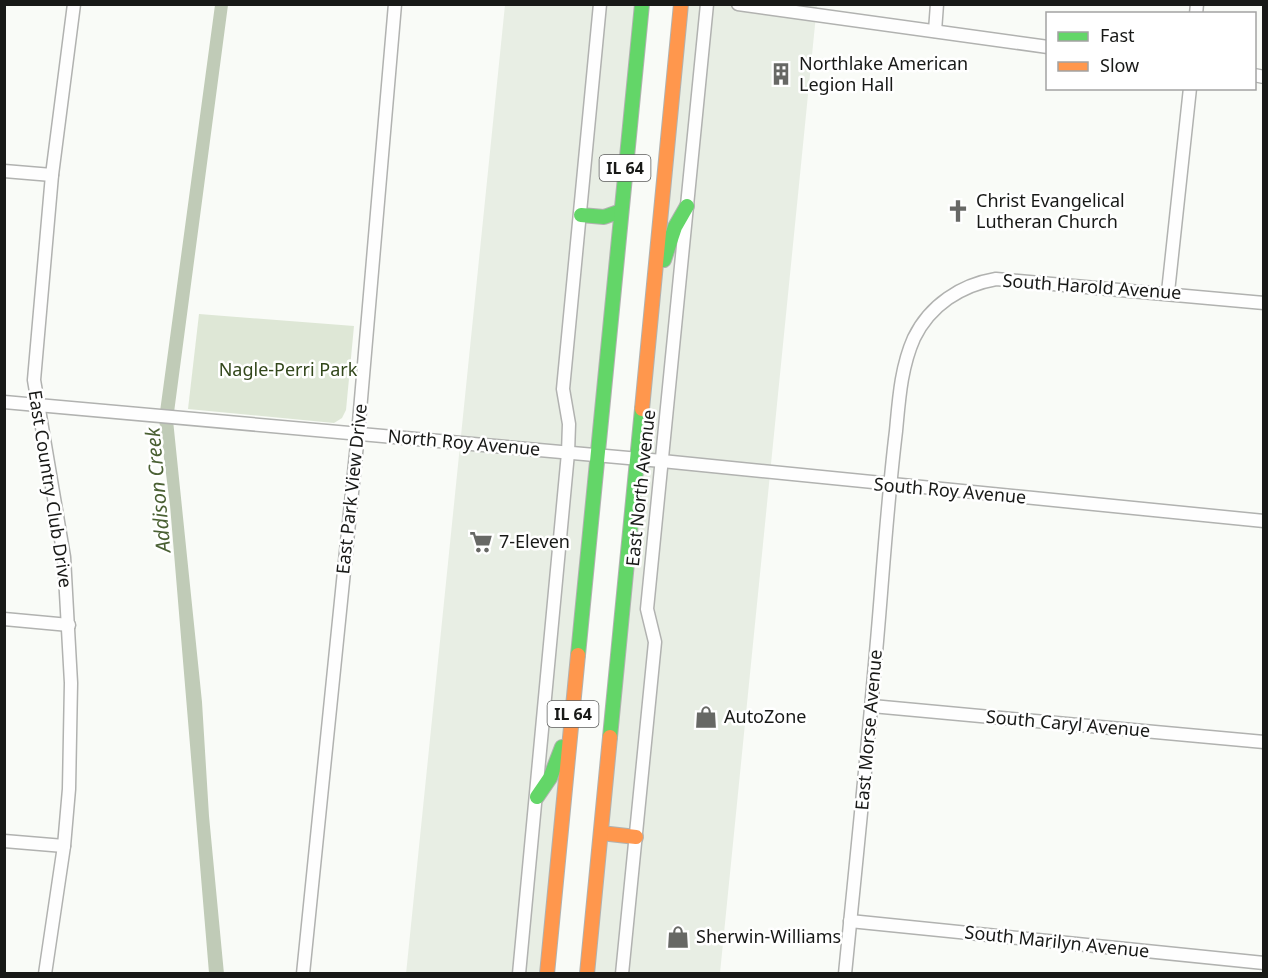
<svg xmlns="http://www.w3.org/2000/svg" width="1268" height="978" viewBox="0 0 1268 978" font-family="'Noto Sans',sans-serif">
	<rect width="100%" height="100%" fill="#f9fbf7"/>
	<g fill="#e8eee4">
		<polygon points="505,5 642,5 547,973 406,974"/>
		<polygon points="681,5 817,5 720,973 587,974"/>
	</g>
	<polygon fill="#dee7d6" points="199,314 354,326 346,410 342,418 334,423 188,409"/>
	<polygon fill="#c0cbb7" points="215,5 228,5 173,420 202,702 209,816 224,974 209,973 170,505 159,419"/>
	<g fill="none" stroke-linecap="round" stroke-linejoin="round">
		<g stroke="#b1b2b0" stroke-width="15">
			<g id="street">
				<polyline points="738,4 1048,47"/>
				<polyline points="1196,14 1197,4"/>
				<polyline points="935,31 937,4"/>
				<polyline points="1254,75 1264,77"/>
				<polyline points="4,171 52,175"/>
				<polyline points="1168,292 1190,88"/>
				<polyline points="4,402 662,461 1264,521"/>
				<polyline points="4,619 69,625"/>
				<polyline points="872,706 1264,742"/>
				<polyline points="4,841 64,846"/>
				<polyline points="850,921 1264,963"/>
				<polyline points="45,974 64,846 69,789 71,683 64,557 34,380 52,175 74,4"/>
				<polyline points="303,974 358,434 395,4"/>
				<polyline points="519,974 568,453 569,424 563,389 600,4"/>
				<polyline points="622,974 655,642 647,609 707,4"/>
				<path d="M845,974C858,842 872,711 882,580C886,530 890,480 896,431C899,399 901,367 914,338C930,305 961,285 996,279L1264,303"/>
			</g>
		</g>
		<g stroke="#b1b2b0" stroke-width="16">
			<g id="fast">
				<polyline points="581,215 604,217 621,211"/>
				<polyline points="664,260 675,227 687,206"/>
				<polyline points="578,655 642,4"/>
				<polyline points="610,737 642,409"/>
				<polyline points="537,797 550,778 562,747"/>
			</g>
		</g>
		<g stroke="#b1b2b0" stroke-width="16">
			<g id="slow">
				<polyline points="642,409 681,4"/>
				<polyline points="601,833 636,837"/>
				<polyline points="547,974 578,655"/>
				<polyline points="587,974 610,737"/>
			</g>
		</g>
		<use href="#street" stroke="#fefefe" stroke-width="12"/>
		<use href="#fast" stroke="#63d668" stroke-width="14"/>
		<use href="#slow" stroke="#ff974d" stroke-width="14"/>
	</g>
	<defs>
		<g id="building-bare" transform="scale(1.8)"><path d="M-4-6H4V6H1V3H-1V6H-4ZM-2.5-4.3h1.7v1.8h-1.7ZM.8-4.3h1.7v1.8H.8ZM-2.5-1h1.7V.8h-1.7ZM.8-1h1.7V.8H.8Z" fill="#676865" stroke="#fff" stroke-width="2.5" paint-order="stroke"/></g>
		<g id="church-bare" transform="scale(1.8)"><path d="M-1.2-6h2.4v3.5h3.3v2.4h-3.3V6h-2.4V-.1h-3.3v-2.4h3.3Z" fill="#676865" stroke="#fff" stroke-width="2.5" paint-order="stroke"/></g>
		<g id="supermarket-bare" transform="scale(1.8)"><path d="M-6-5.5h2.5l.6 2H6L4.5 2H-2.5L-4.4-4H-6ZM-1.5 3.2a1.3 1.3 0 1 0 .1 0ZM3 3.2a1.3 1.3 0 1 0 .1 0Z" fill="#676865" stroke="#fff" stroke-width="2.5" paint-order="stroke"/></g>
		<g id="shop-bare" transform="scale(1.8)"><path d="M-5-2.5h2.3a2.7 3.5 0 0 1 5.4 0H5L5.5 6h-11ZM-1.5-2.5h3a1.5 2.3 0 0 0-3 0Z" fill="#676865" stroke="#fff" stroke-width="2.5" paint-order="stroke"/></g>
	</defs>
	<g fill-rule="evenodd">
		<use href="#building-bare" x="781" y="74"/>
		<use href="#church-bare" x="958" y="211"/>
		<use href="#supermarket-bare" x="481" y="542"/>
		<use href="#shop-bare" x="706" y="717"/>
		<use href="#shop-bare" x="678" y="937"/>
	</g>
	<g text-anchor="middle" stroke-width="5" stroke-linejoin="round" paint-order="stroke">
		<g fill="#fff" stroke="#5d5e5d" stroke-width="1.5">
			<rect x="599.5" y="155" width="51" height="26" rx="4.5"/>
			<rect x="547.5" y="701" width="51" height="26" rx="4.5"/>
		</g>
		<g font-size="16" font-weight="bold" fill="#181917">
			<text x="625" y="174">IL 64</text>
			<text x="573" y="720">IL 64</text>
		</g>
		<g font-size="18" fill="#181917" stroke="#fff" text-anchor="start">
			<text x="799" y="70">Northlake American<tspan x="799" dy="21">Legion Hall</tspan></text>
			<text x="976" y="207">Christ Evangelical<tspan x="976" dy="21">Lutheran Church</tspan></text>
			<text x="499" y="548">7-Eleven</text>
			<text x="724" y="723">AutoZone</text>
			<text x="696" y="943">Sherwin-Williams</text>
		</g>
		<g font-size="18" fill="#181917" stroke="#fff">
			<text transform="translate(1092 287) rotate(4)" y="6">South Harold Avenue</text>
			<text transform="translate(464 443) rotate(5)" y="6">North Roy Avenue</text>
			<text transform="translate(641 488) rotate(-84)" y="6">East North Avenue</text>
			<text transform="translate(50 489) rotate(81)" y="6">East Country Club Drive</text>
			<text transform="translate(352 489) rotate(-84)" y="6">East Park View Drive</text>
			<text transform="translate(950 491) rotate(5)" y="6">South Roy Avenue</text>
			<text transform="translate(1068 724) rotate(5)" y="6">South Caryl Avenue</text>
			<text transform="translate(869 730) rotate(-85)" y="6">East Morse Avenue</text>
			<text transform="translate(1057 942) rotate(6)" y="6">South Marilyn Avenue</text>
		</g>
		<g font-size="18" fill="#32471b" stroke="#fff">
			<text x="288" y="376">Nagle-Perri Park</text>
		</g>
		<g font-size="20" font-style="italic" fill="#4a6033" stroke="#fff">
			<text transform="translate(158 490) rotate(-95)" y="7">Addison Creek</text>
		</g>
	</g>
	<rect width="1268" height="978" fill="none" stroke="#181917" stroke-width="12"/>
	<rect x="1046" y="12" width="210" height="78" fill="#ffffff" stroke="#a3a3a2" stroke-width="1.5"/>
	<rect x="1058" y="32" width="30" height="9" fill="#63d668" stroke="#a3a3a2" stroke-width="1.5"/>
	<text x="1100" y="42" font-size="18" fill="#181917">Fast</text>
	<rect x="1058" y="62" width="30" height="9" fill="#ff974d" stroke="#a3a3a2" stroke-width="1.5"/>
	<text x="1100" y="72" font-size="18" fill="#181917">Slow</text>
</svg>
